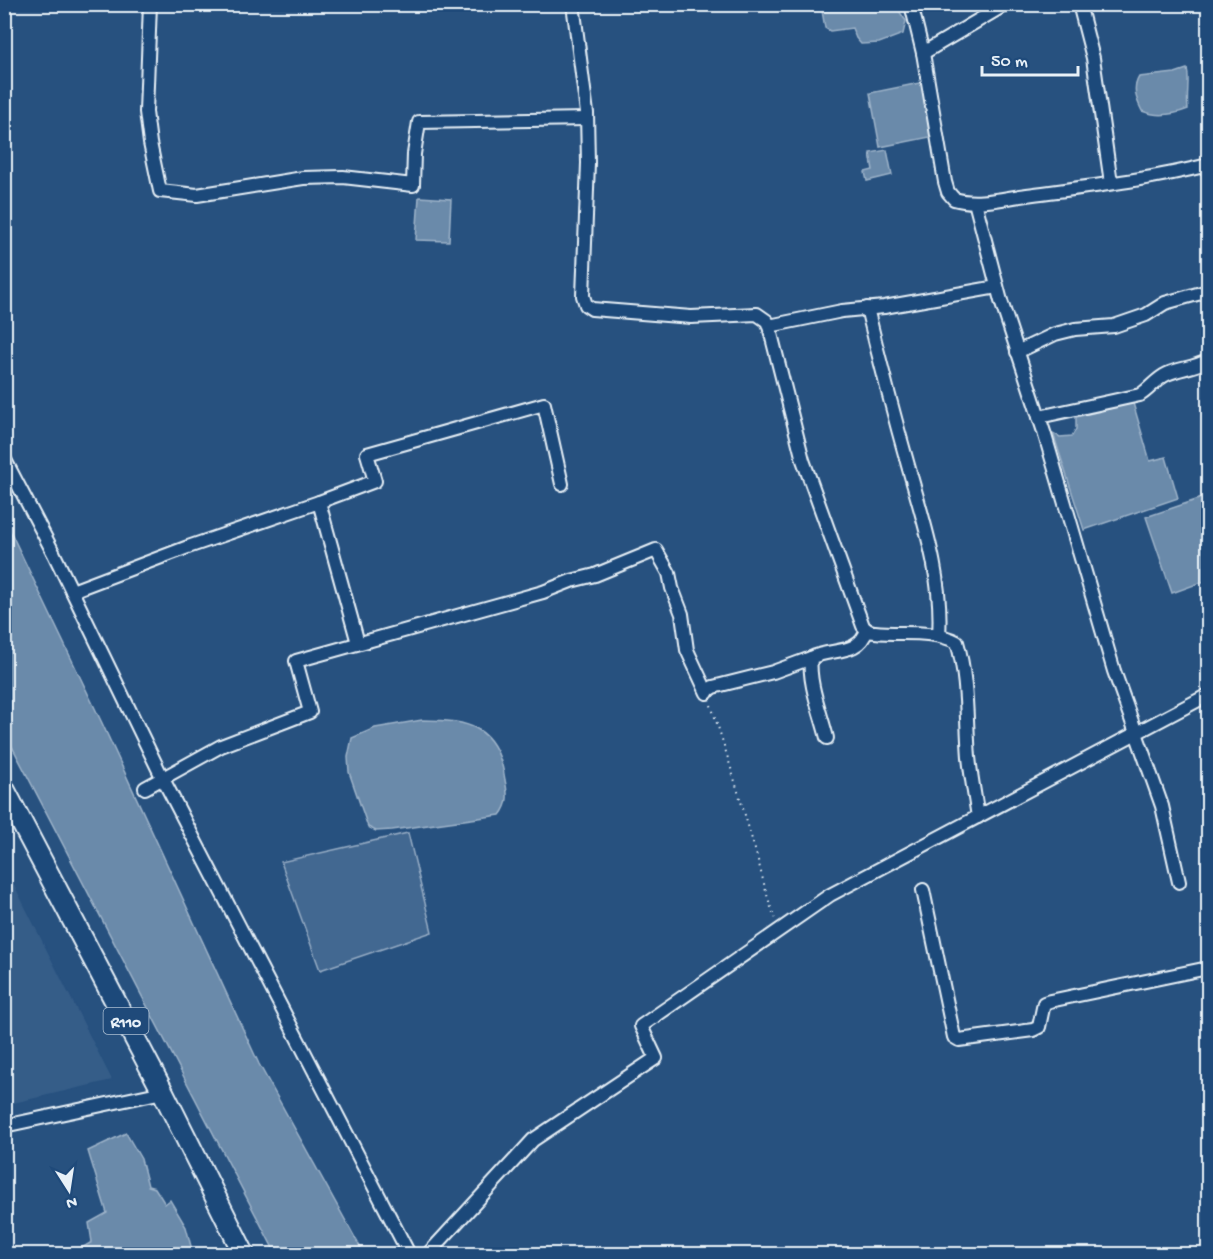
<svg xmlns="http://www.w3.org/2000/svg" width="1213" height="1259" viewBox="0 0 1213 1259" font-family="'Gochi Hand',sans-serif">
	<rect width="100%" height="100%" fill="#27517f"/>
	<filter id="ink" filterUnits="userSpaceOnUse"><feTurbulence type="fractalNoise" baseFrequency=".0167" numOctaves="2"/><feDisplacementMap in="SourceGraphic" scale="12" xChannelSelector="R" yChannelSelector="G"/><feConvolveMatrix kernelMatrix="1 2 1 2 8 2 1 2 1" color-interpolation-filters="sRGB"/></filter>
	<g filter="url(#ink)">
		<polygon fill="#355d88" points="5,867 112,1080 5,1105"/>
		<polygon fill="#436891" stroke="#96acc4" stroke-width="1.5" points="408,833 432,932 320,970 281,862"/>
		<g fill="#6b8aaa" stroke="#9db3c9" stroke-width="1.5">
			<polygon points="821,5 895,5 906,21 903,34 879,43 861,44 856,38 852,28 830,31 825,28"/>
			<path d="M1187,69C1190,78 1186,96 1188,109C1173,115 1157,117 1142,111C1136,99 1132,88 1139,77L1175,73Z"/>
			<polygon points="925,82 935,136 880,147 870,93"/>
			<polygon points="887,150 892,175 867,181 865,172 873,170 870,153"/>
			<polygon points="419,197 451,199 449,241 416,240"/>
			<polygon points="1133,403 1150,461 1166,457 1178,498 1084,530 1053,433 1060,437 1072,436 1076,429 1076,417"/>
			<polygon points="1202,498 1208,516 1208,580 1172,593 1146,517"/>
			<polygon points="4,518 102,723 259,1064 364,1254 276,1254 5,733"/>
			<path d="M422,720C470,720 497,726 505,780C508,794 509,804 500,815L392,830L376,831L368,827L349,772L348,757L352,738L375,728Z"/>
			<polygon points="126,1133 141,1159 148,1186 155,1188 165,1204 170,1200 186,1227 193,1254 79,1254 78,1250 92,1242 89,1223 107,1213 88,1151"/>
		</g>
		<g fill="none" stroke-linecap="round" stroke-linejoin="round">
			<g stroke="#e8f1f8" stroke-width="16">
				<g id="street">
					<polyline points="150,4 146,112 150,143 160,191 197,195 303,178 343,177 413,185 414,154 419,122 587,119"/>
					<polyline points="573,4 587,113 588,163 583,296 586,305 592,309 691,317 757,314 767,321 769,326 842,311 884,307 997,287"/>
					<path d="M911,4L923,53L945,182L948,192L954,199C977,206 1004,198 1027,195C1087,187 1149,180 1208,165"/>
					<polyline points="1079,4 1093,58 1111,183"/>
					<polyline points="923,53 1006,4"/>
					<polyline points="975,202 1001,301 1044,432 1114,671 1162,806 1179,882"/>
					<path d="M867,308C880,362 894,416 909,469C924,523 943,578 939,635"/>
					<path d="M769,326L803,460L863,626C866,630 869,632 875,632C902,635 931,629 957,642C968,679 966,719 969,757C971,777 975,797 978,817"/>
					<polyline points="1017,352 1055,334 1075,329 1114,326 1146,315 1165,303 1208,291"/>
					<path d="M1039,417L1140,395C1150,389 1156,379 1167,374C1180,368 1195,368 1208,360"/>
					<polyline points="4,458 54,554 163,779 409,1254"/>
					<polyline points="319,502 375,481 367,454 544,404 562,484"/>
					<polyline points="72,591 188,547 319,502 358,643"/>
					<polyline points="707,691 713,687 773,672 811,658"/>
					<path d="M827,738C821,713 808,683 811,658C831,647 858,657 867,630"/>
					<polyline points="145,788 221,746 310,712 296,661 543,592 571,581 595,575 656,550 669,573 672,588 682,614 687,650 707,693"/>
					<polyline points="923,890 954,1037 959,1040 1033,1030 1039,1027 1044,1003 1050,1001 1208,968"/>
					<polyline points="4,1126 163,1092"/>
					<polyline points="428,1254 533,1140 656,1058 641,1026 830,895 1208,695"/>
				</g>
			</g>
			<g stroke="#e8f1f8" stroke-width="24">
				<polyline id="primary" points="4,789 163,1092 244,1254"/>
			</g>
			<path stroke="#e8f1f8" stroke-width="2" stroke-dasharray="1.5 4.5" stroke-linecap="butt" d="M711,705C726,751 740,797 753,843C761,868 765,894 775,918"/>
			<use href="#street" stroke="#1f4a7a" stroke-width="12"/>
			<use href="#primary" stroke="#1f4a7a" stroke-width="20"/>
		</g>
	</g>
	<g text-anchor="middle" stroke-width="4.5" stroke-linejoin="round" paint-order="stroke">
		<rect fill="#1f4a7a" stroke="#acbfd2" stroke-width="1.5" x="103.5" y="1008" width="45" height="26" rx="4.5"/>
		<g font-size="16" font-weight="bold" fill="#e8f1f8">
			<text x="126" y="1027">R110</text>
		</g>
	</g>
	<rect width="1213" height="1259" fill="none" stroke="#1f4a7a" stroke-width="24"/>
	<rect x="12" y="12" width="1189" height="1235" fill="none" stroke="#e8f1f8" stroke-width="2" filter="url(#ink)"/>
	<g transform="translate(69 1190) rotate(168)" stroke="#1f4a7a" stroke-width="4.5" paint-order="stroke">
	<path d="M0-4.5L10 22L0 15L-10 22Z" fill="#e8f1f8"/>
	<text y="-9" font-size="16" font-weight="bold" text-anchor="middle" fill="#e8f1f8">N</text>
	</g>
	<path d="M982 66v9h96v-9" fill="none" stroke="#e8f1f8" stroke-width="3"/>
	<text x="991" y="66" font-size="18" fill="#e8f1f8" stroke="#1f4a7a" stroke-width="4.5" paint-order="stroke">50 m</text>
</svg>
